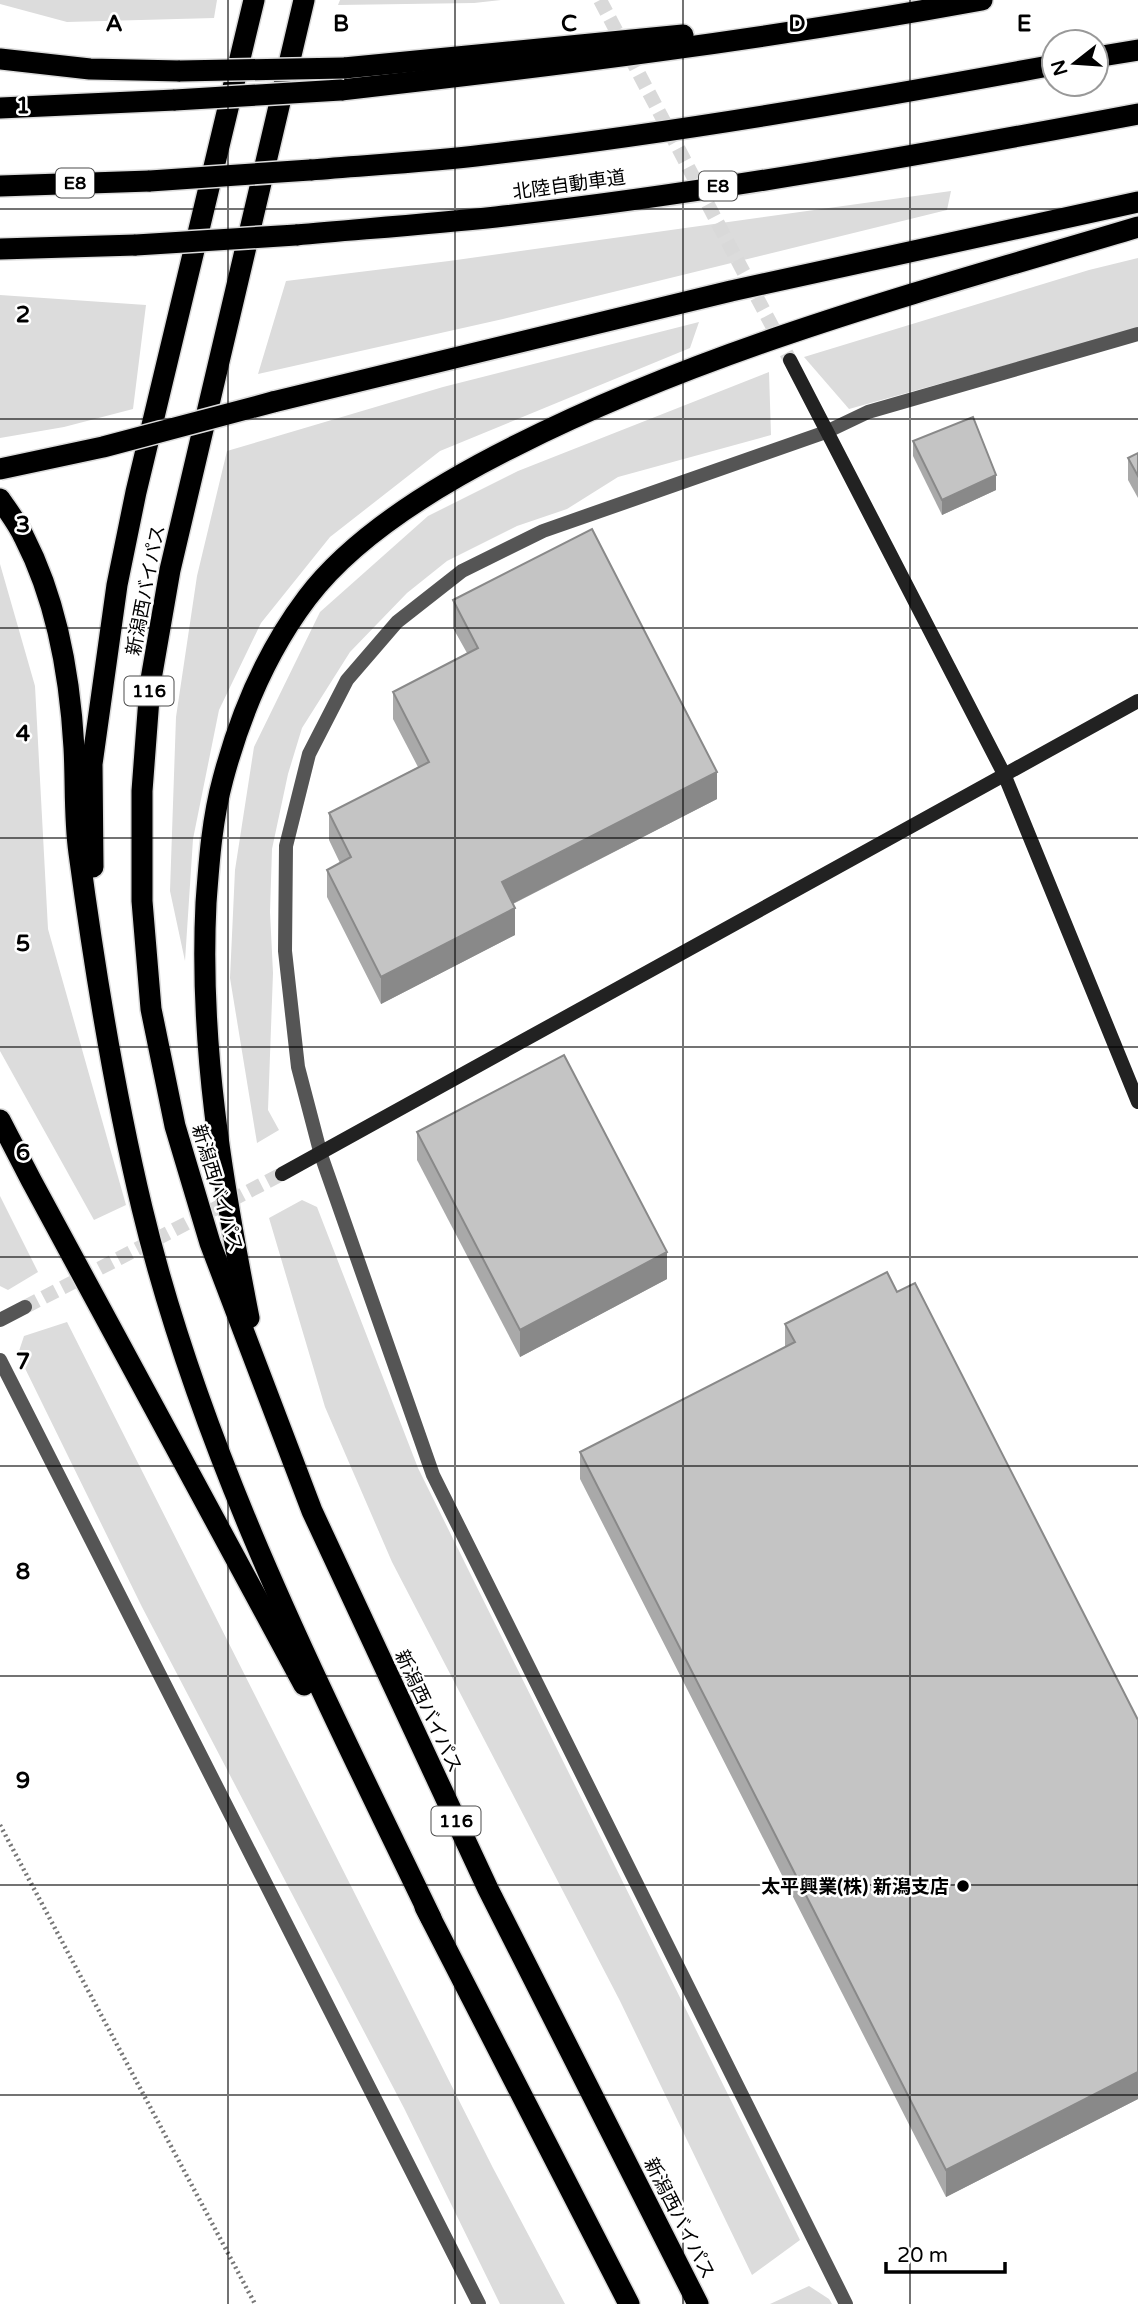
<svg xmlns="http://www.w3.org/2000/svg" width="1138" height="2304" viewBox="0 0 1138 2304" font-family="'Varela Round','Noto Sans JP',sans-serif">
	<rect width="100%" height="100%" fill="#fff"/>
	<g fill="#dcdcdc">
		<polygon points="0,0 217,0 214,18 67,22 0,4"/>
		<polygon points="340,0 501,0 474,3 338,5"/>
		<polygon points="951,191 947,210 503,319 258,374 286,281 449,261"/>
		<polygon points="1138,258 1138,328 1112,336 849,409 804,357 1089,270"/>
		<polygon points="0,295 146,305 133,409 64,427 0,438"/>
		<polygon points="699,322 690,348 440,451 330,537 261,623 219,710 193,839 185,961 170,891 176,717 197,576 227,451 443,387"/>
		<polygon points="769,372 771,435 618,477 567,509 517,526 447,561 407,593 350,652 302,728 288,774 272,849 270,912 273,973 268,1110 279,1130 257,1143 230,978 235,870 254,747 320,612 428,516 518,471"/>
		<polygon points="0,564 35,686 48,929 126,1205 94,1220 0,1051"/>
		<polygon points="0,1196 38,1272 8,1290 0,1286"/>
		<polygon points="302,1200 317,1207 418,1468 800,2240 752,2275 620,2001 392,1562 325,1407 269,1218"/>
		<polygon points="67,1322 493,2168 565,2304 500,2304 404,2108 142,1607 18,1354 24,1336"/>
		<polygon points="809,2286 829,2299 832,2304 770,2304"/>
	</g>
	<g fill="none" stroke-linecap="round" stroke-linejoin="round">
		<polyline stroke="#d9d9d9" stroke-width="14" stroke-dasharray="14 7" stroke-linecap="butt" points="25,1307 282,1174"/>
		<polyline stroke="#d9d9d9" stroke-width="14" stroke-dasharray="14 7" stroke-linecap="butt" points="600,0 790,360"/>
		<g stroke="#dbdbdb" stroke-width="24">
			<g id="highway">
				<polyline points="304,0 170,570 150,685 142,791 142,901 151,1009 175,1126 210,1243 312,1511 488,1889 698,2304"/>
				<polyline points="1096,57 1138,50"/>
				<polyline points="0,59 90,69 180,71"/>
				<polyline points="344,68 683,35"/>
				<path d="M341,90C555,66 769,39 982,0"/>
				<polyline points="0,108 175,100"/>
				<path d="M310,170C368,165 426,162 484,155C675,133 865,100 1054,65"/>
				<polyline points="0,186 150,181"/>
				<path d="M296,235C362,229 429,224 496,217C711,193 925,154 1138,114"/>
				<polyline points="0,249 136,245"/>
				<polyline points="273,402 731,291 1138,202"/>
				<path d="M0,499C8,511 18,524 24,537C57,601 70,677 74,748C76,783 74,818 79,853C95,972 114,1091 142,1208C202,1458 320,1687 431,1918"/>
				<polyline points="93,867 92,764 117,585 136,492 254,0"/>
				<polyline points="0,1120 31,1180 304,1685"/>
				<path d="M249,1318C222,1181 199,1044 206,903C209,862 212,819 223,779C240,715 267,651 307,598C356,533 443,482 515,446C713,346 927,290 1138,227"/>
				<polyline points="425,1907 629,2304"/>
			</g>
		</g>
		<polyline stroke="#777" stroke-width="4.5" stroke-dasharray="2 3.5" stroke-linecap="butt" points="0,1825 255,2304"/>
		<g stroke="#555" stroke-width="14">
			<polyline points="0,1320 25,1307"/>
			<polyline points="0,1360 479,2304"/>
			<polyline points="846,2304 433,1475 321,1155 298,1067 285,951 286,846 309,754 347,680 397,622 462,571 543,531 826,432 868,412 1138,334"/>
		</g>
		<g stroke="#222" stroke-width="14">
			<polyline points="790,360 1004,774 1138,1102"/>
			<polyline points="282,1174 1138,701"/>
		</g>
		<use href="#highway" stroke="#000" stroke-width="21"/>
		<g stroke="#dbdbdb" stroke-width="24" stroke-linecap="butt">
			<g id="highway-bridge">
				<polyline points="180,71 344,68"/>
				<polyline points="175,100 341,90"/>
				<polyline points="150,181 310,170"/>
				<polyline points="136,245 296,235"/>
				<polyline points="0,469 103,447 273,402"/>
			</g>
		</g>
		<use href="#highway-bridge" stroke="#000" stroke-width="21"/>
	</g>
	<g fill="#a9a9a9">
		<polygon points="913,441 996,490 942,515 913,456"/>
		<polygon points="1138,453 1138,498 1128,480 1128,458"/>
		<polygon points="453,600 717,799 513,904 515,935 381,1004 327,897 327,870 340,863 329,840 329,813 418,767 393,719 393,692 467,653 453,628"/>
		<polygon points="417,1132 667,1279 520,1357 417,1160"/>
		<polygon points="897,1292 1138,1720 1138,2099 946,2197 580,1479 580,1452 785,1347 785,1324"/>
	</g>
	<g fill="#898989">
		<polygon points="996,475 996,490 942,515 942,500"/>
		<polygon points="717,772 717,799 502,909 502,882"/>
		<polygon points="515,908 515,935 381,1004 381,977"/>
		<polygon points="667,1252 667,1279 520,1357 520,1330"/>
		<polygon points="1138,2072 1138,2099 946,2197 946,2170"/>
	</g>
	<g fill="#c4c4c4" stroke="#898989" stroke-width="2">
		<polygon points="973,417 996,475 942,500 913,441"/>
		<polygon points="1138,453 1138,476 1128,458"/>
		<polygon points="592,529 717,772 502,882 515,908 381,977 327,870 351,857 329,813 429,762 393,692 478,648 453,600"/>
		<polygon points="564,1055 667,1252 520,1330 417,1132"/>
		<polygon points="887,1272 897,1292 915,1283 1138,1720 1138,2072 946,2170 580,1452 795,1342 785,1324"/>
	</g>
	<path fill="none" stroke="#000" stroke-width="2" stroke-opacity="0.55" d="M228,0V2304M455,0V2304M683,0V2304M910,0V2304M0,209H1138M0,419H1138M0,628H1138M0,838H1138M0,1047H1138M0,1257H1138M0,1466H1138M0,1676H1138M0,1885H1138M0,2095H1138"/>
	<circle fill="#000" stroke="#fff" stroke-width="2.5" cx="963" cy="1886" r="7"/>
	<g text-anchor="middle" stroke-width="5" stroke-linejoin="round" paint-order="stroke">
		<g fill="#fff" stroke="#4c4c4c" stroke-width="2">
			<rect x="56" y="168.5" width="38" height="29" rx="5"/>
			<rect x="699" y="171.5" width="38" height="29" rx="5"/>
			<rect x="124.5" y="676.5" width="49" height="29" rx="5"/>
			<rect x="431.5" y="1806.5" width="49" height="29" rx="5"/>
		</g>
		<g font-size="18" font-weight="bold" fill="#000">
			<text x="75" y="189">E8</text>
			<text x="718" y="192">E8</text>
			<text x="149" y="697">116</text>
			<text x="456" y="1827">116</text>
		</g>
		<g font-size="19" fill="#000" stroke="#fff">
			<text transform="translate(569 184) rotate(-8)" y="7">北陸自動車道</text>
			<text transform="translate(145 590) rotate(-79)" y="7">新潟西バイパス</text>
			<text transform="translate(218 1188) rotate(73)" y="7">新潟西バイパス</text>
			<text transform="translate(429 1711) rotate(65)" y="7">新潟西バイパス</text>
			<text transform="translate(680 2218) rotate(63)" y="7">新潟西バイパス</text>
		</g>
		<g font-size="19" font-weight="bold" fill="#000" stroke="#fff" text-anchor="end">
			<text x="949" y="1893">太平興業(株) 新潟支店</text>
		</g>
	</g>
	<g font-size="23" text-anchor="middle" font-weight="bold" fill="#000" stroke="#fff" stroke-width="5" stroke-linejoin="round" paint-order="stroke">
		<text x="114" y="31">A</text>
		<text x="341" y="31">B</text>
		<text x="569" y="31">C</text>
		<text x="797" y="31">D</text>
		<text x="1024" y="31">E</text>
		<text x="23" y="113">1</text>
		<text x="23" y="322">2</text>
		<text x="23" y="532">3</text>
		<text x="23" y="741">4</text>
		<text x="23" y="951">5</text>
		<text x="23" y="1160">6</text>
		<text x="23" y="1369">7</text>
		<text x="23" y="1579">8</text>
		<text x="23" y="1788">9</text>
	</g>
	<g transform="translate(1075 63) rotate(253)"><circle r="33" fill="#ffffff" stroke="#999999" stroke-width="2"/>
	<path d="M0-5L12 26L0 18L-12 26Z" fill="#000000"/>
	<text y="-10" font-size="19" font-weight="bold" text-anchor="middle" fill="#000000">N</text>
	</g>
	<path d="M886 2262v10h119v-10" fill="none" stroke="#000000" stroke-width="3.5"/>
	<text x="897" y="2262" font-size="21" fill="#000000" stroke="#ffffff" stroke-width="5" paint-order="stroke">20 m</text>
</svg>
